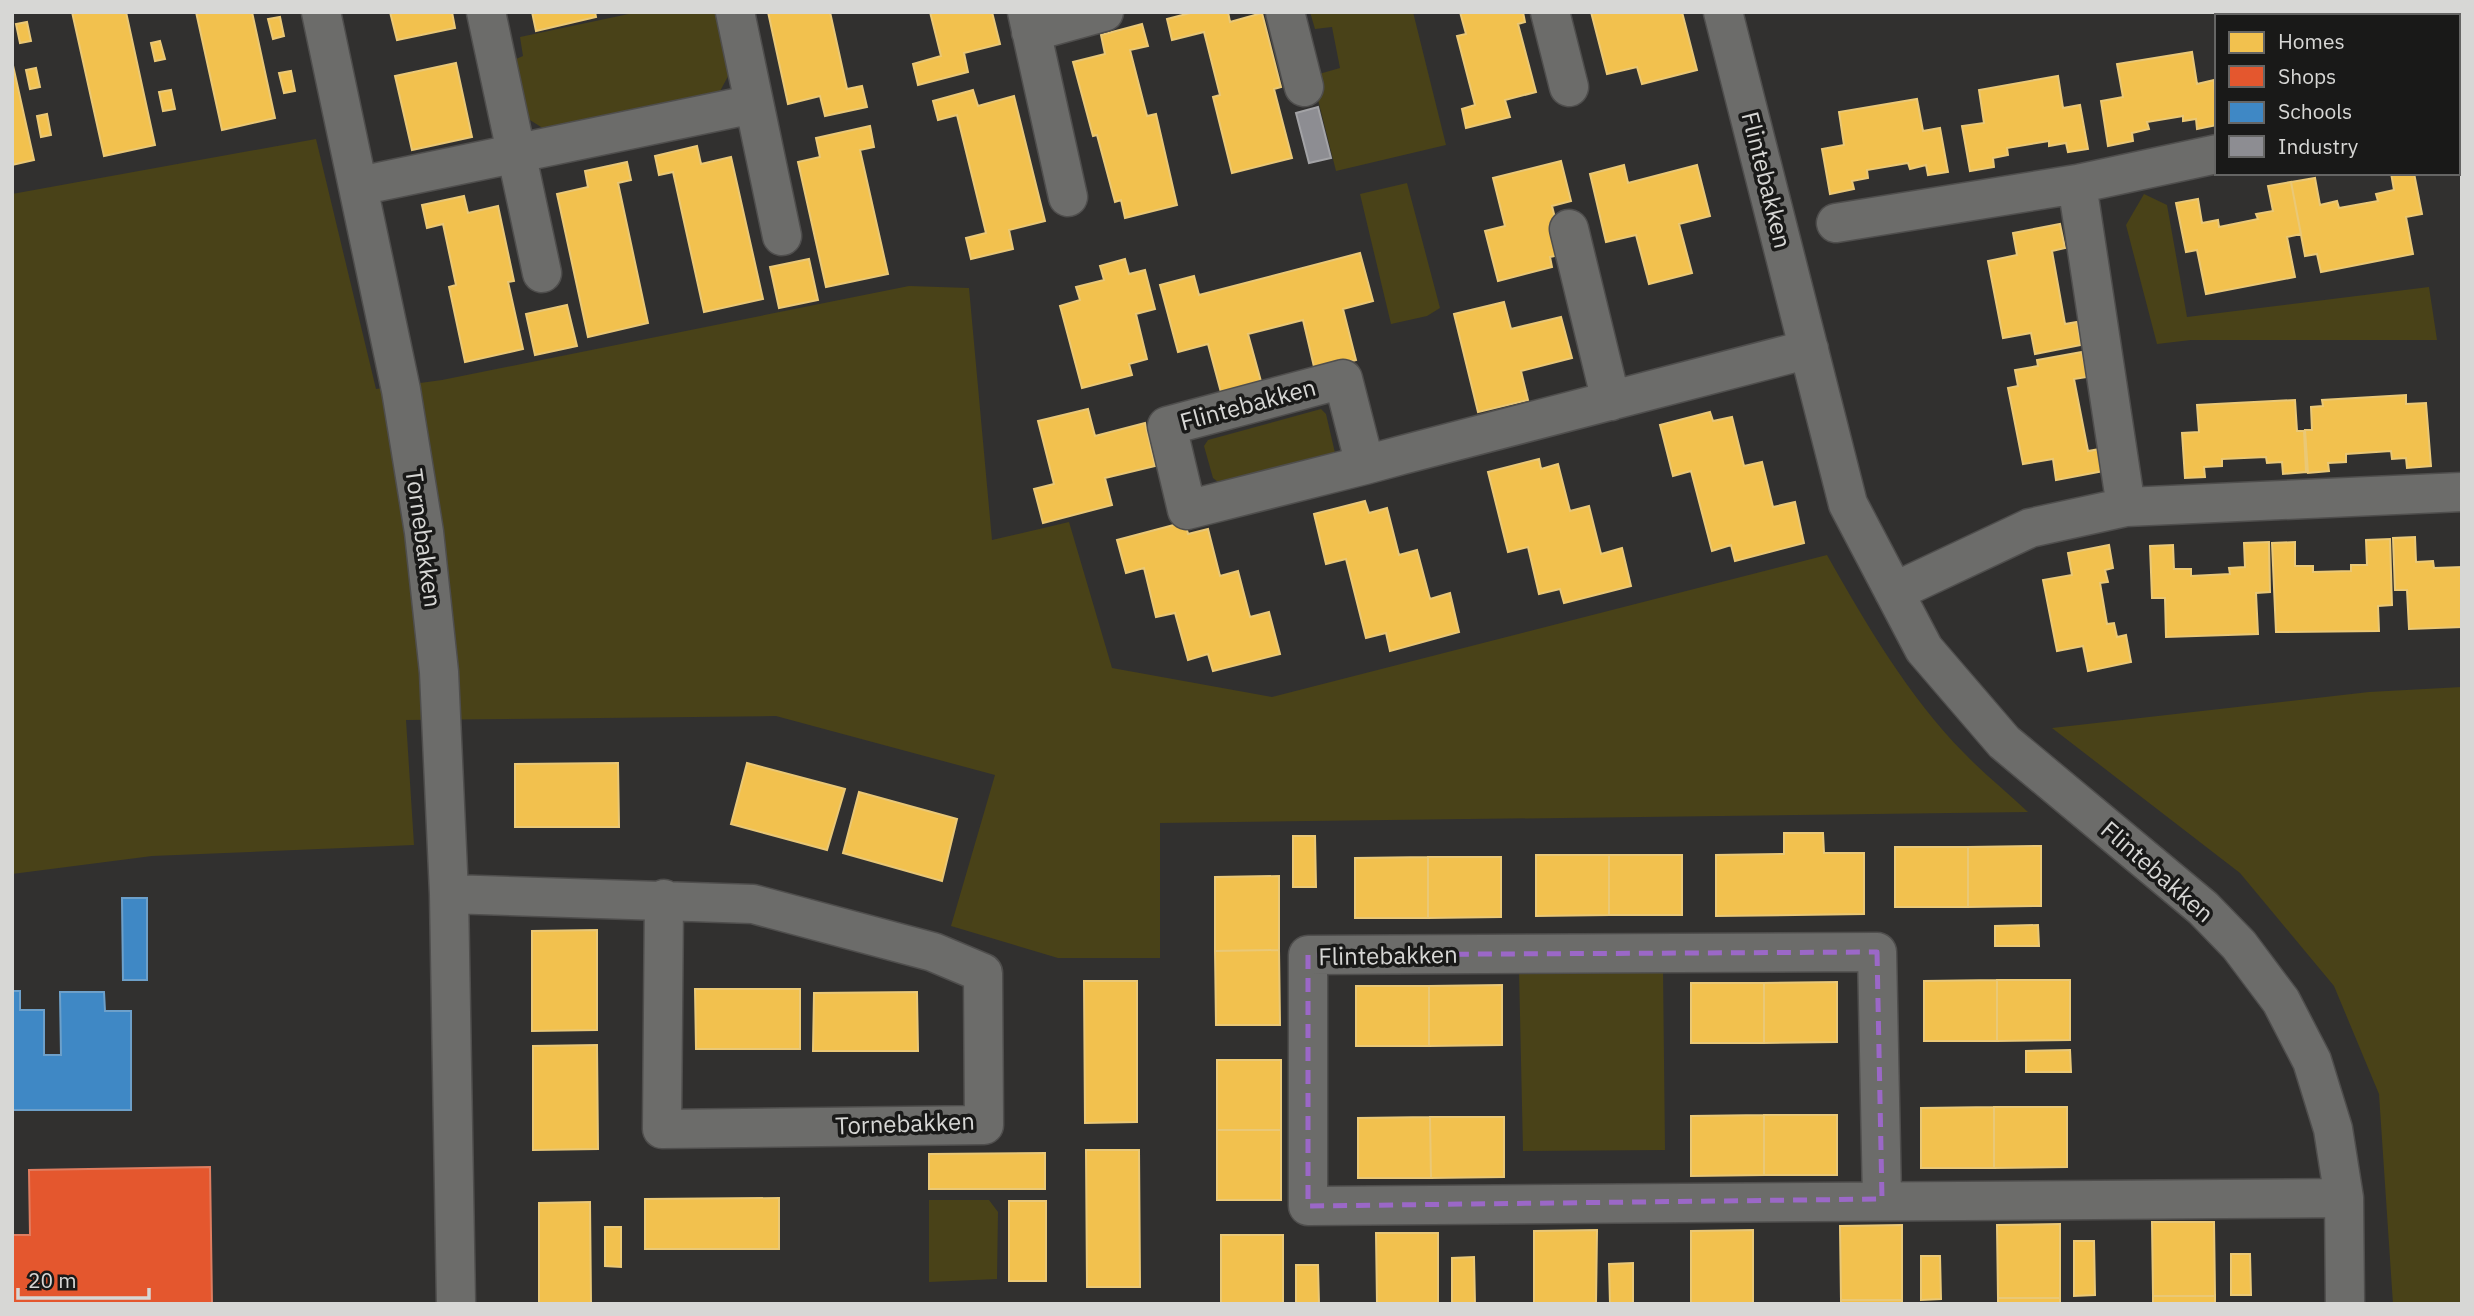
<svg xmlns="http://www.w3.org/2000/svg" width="2474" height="1316" viewBox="0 0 2474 1316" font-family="'IBM Plex Sans',sans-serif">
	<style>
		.green { fill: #494218 }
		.homes { fill: #f2c14e; stroke: #eac876; stroke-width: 2 }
		.shops { fill: #e4572e; stroke: #e07d60; stroke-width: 2 }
		.schools { fill: #3f88c5; stroke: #6da0ca; stroke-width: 2 }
		.industry { fill: #8d8d92; stroke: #a3a3a6; stroke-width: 2 }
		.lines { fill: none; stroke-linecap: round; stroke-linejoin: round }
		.street-casing { stroke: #4f4e4d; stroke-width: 41 }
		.street { stroke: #6c6c6a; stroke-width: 38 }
		.marked { fill: none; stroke: #9b68c7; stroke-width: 5; stroke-dasharray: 14 9; stroke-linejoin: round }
		.labels { text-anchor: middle; stroke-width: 7; stroke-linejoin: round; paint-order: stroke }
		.street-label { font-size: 24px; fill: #d7d7d5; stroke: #191918 }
	</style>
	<rect width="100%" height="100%" fill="#31302f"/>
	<path class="green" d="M 638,12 L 719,12 L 734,65 L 718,95 L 549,132 L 522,115 L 509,62 L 523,56 L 520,37 Z
		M 1310,12 L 1413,12 L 1446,145 L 1336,171 L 1312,76 L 1340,68 L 1332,27 L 1315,29 Z
		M 316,139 L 376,389 L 442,380 L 909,286 L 969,288 L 992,540 L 1069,522 L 1112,668 L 1272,697 L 1827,555 C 1866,624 1908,696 1964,753 C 1984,774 2007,792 2028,812 L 1160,823 L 1160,958 L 1058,958 L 951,926 L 995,775 L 776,716 L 406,720 L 414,845 L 152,856 L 12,874 L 12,194 Z
		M 1407,183 L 1440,308 L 1427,316 L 1391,324 L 1360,194 Z
		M 2144,194 L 2167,205 L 2187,317 L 2429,287 L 2437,340 L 2191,340 L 2157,344 L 2126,225 Z
		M 1321,409 L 1326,414 L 1335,453 L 1218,482 L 1213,478 L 1204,446 L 1208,440 Z
		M 2462,687 L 2462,1304 L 2393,1304 L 2379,1094 L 2334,986 L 2240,873 L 2052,728 L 2369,692 Z
		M 1663,969 L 1665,1150 L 1523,1151 L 1519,970 Z
		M 929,1200 L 989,1200 L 998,1212 L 997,1279 L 929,1282 Z"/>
	<path class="homes" d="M 72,12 L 126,12 L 155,145 L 104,156 Z
		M 196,12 L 252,12 L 275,118 L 222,130 Z
		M 390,12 L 452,12 L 455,28 L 397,40 Z
		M 532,12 L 595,12 L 596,17 L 536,31 Z
		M 768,12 L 830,12 L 847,89 L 862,86 L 867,107 L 825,116 L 820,96 L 788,104 Z
		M 930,12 L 992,12 L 1000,44 L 964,53 L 968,72 L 918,85 L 913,64 L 941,56 Z
		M 1194,12 L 1228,12 L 1230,22 L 1262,13 L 1281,87 L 1274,89 L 1292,158 L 1232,173 L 1213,97 L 1220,95 L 1204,32 L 1172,40 L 1167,19 Z
		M 1460,12 L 1523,12 L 1525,22 L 1518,24 L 1536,92 L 1505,100 L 1510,117 L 1466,128 L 1462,109 L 1475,105 L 1457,36 L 1466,34 Z
		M 1591,12 L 1682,12 L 1697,70 L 1642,84 L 1637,67 L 1607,74 Z
		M 2415,12 L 2462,12 L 2462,82 L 2458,83 L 2458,16 L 2396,16 Z
		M 280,17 L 284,36 L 273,39 L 268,19 Z
		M 27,22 L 31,41 L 20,43 L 16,24 Z
		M 1142,24 L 1148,46 L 1130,50 L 1147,116 L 1156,114 L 1177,205 L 1125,218 L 1121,200 L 1115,202 L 1097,135 L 1093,136 L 1073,62 L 1105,54 L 1101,35 Z
		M 160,41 L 165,59 L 155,61 L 151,43 Z
		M 2192,52 L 2197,84 L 2214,80 L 2217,125 L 2197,129 L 2196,119 L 2183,121 L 2183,116 L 2147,122 L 2149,129 L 2132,133 L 2133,141 L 2108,146 L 2101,101 L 2123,97 L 2117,64 Z
		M 12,61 L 34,160 L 12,165 Z
		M 456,63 L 472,137 L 412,150 L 395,76 Z
		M 36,68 L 40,87 L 30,89 L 26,70 Z
		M 291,71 L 295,91 L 284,93 L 279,73 Z
		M 2058,76 L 2063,108 L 2080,105 L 2088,149 L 2068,152 L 2066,143 L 2049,146 L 2049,141 L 2007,148 L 2008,155 L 1993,158 L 1994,167 L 1970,171 L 1962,126 L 1984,123 L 1979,90 Z
		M 171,90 L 175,109 L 163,111 L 159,92 Z
		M 973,90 L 978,106 L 1014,96 L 1045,221 L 1009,230 L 1013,249 L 971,259 L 966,238 L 986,233 L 957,115 L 938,120 L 933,101 Z
		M 1917,99 L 1923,131 L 1940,128 L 1948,172 L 1928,175 L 1926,165 L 1910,169 L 1908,163 L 1867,170 L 1868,178 L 1852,181 L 1854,189 L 1830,194 L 1822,149 L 1844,145 L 1839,112 Z
		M 47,114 L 51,135 L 41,137 L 37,116 Z
		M 870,126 L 874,147 L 860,150 L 888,274 L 826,287 L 798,162 L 820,157 L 816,138 Z
		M 697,146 L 701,164 L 731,157 L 763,299 L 704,312 L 673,172 L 659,175 L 655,156 Z
		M 1561,161 L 1571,201 L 1552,206 L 1564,254 L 1550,257 L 1552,267 L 1498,281 L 1485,231 L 1505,226 L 1493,178 Z
		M 627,162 L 631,180 L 618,183 L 648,323 L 588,337 L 557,194 L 588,187 L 585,171 Z
		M 1624,165 L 1628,183 L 1697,165 L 1710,216 L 1679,224 L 1692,273 L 1649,284 L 1636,235 L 1606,242 L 1590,174 Z
		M 2391,173 L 2414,173 L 2422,214 L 2406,217 L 2413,254 L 2321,272 L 2317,254 L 2305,256 L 2291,182 L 2315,178 L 2320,205 L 2337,201 L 2339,208 L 2378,201 L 2376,194 L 2394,190 Z
		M 2291,182 L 2301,234 L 2287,237 L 2295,277 L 2206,294 L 2197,250 L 2186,252 L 2176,203 L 2198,199 L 2202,223 L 2218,220 L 2219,227 L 2258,219 L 2256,214 L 2273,211 L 2268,186 Z
		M 464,196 L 468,213 L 498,206 L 514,281 L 508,282 L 523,349 L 465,362 L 449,287 L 456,285 L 443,224 L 427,228 L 422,205 Z
		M 2060,224 L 2065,248 L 2052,251 L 2065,324 L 2077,322 L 2081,345 L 2035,354 L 2031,333 L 2003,338 L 1988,261 L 2017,255 L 2013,233 Z
		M 1360,253 L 1373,301 L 1343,309 L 1356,360 L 1315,371 L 1303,320 L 1248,334 L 1262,385 L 1222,396 L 1208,344 L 1178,352 L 1160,285 L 1194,276 L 1199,295 Z
		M 809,259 L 818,300 L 779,308 L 770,267 Z
		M 1125,259 L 1129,274 L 1145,270 L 1155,309 L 1136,314 L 1147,359 L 1129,364 L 1132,375 L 1082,388 L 1060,306 L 1080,300 L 1076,287 L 1104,280 L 1100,266 Z
		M 1504,302 L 1511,329 L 1561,317 L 1572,358 L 1521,371 L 1528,400 L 1478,412 L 1454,314 Z
		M 567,305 L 577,346 L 535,355 L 526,314 Z
		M 2082,352 L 2087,377 L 2074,379 L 2088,451 L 2100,449 L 2104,471 L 2056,480 L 2053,459 L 2023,464 L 2008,388 L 2018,386 L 2015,370 L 2038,366 L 2037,360 Z
		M 2406,395 L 2406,404 L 2426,403 L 2431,466 L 2407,468 L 2406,458 L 2392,459 L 2391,451 L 2346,454 L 2346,462 L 2328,463 L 2329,471 L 2308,473 L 2305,430 L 2312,430 L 2311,407 L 2323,406 L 2322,400 Z
		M 2295,400 L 2297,431 L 2304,431 L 2306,472 L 2283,474 L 2282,462 L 2267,463 L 2266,457 L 2222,459 L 2222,466 L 2204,467 L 2205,477 L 2185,478 L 2182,433 L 2199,432 L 2197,405 Z
		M 1088,409 L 1095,436 L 1145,423 L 1155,466 L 1105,478 L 1112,505 L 1043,523 L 1034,489 L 1054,484 L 1038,421 Z
		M 1710,412 L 1713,421 L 1732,417 L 1744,466 L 1762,462 L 1773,507 L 1795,502 L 1804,543 L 1735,561 L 1731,545 L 1712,551 L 1691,471 L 1673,476 L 1660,425 Z
		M 1539,459 L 1541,469 L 1558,464 L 1570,511 L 1589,506 L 1601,554 L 1622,548 L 1631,586 L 1564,603 L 1560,589 L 1539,594 L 1528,547 L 1508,552 L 1488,472 Z
		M 1365,501 L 1369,513 L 1387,508 L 1399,555 L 1417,550 L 1430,599 L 1450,593 L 1459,632 L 1390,651 L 1386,633 L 1366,638 L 1346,559 L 1326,564 L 1314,514 Z
		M 1185,522 L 1188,534 L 1208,529 L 1220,576 L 1238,571 L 1250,617 L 1269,612 L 1280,654 L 1213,671 L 1208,654 L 1188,660 L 1175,613 L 1156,617 L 1144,568 L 1126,573 L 1117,540 Z
		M 2415,537 L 2416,562 L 2433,561 L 2434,568 L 2462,567 L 2462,627 L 2409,629 L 2407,590 L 2395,590 L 2393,538 Z
		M 2390,539 L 2392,605 L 2378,606 L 2379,631 L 2276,632 L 2272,543 L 2295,542 L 2295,566 L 2313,566 L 2313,572 L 2351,571 L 2351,565 L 2367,565 L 2366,540 Z
		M 2269,542 L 2270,592 L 2256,593 L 2258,634 L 2166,637 L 2165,598 L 2152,598 L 2150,546 L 2173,545 L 2174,569 L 2191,569 L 2191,576 L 2230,574 L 2229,568 L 2245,567 L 2244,543 Z
		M 2109,545 L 2113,568 L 2105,570 L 2108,582 L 2100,583 L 2107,624 L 2114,623 L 2117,637 L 2126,635 L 2131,662 L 2088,671 L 2083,646 L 2057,651 L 2043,580 L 2072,575 L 2068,553 Z
		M 618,763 L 619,827 L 515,827 L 515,764 Z
		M 747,763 L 845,789 L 827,850 L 731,824 Z
		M 859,792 L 957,819 L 942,881 L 843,853 Z
		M 1784,833 L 1823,833 L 1824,853 L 1864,853 L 1864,914 L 1716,916 L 1716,855 L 1784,854 Z
		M 1293,836 L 1315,836 L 1316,887 L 1293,887 Z
		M 2041,846 L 2041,906 L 1968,907 L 1968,847 Z
		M 1895,847 L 1968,847 L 1968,907 L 1895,907 Z
		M 1536,855 L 1609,855 L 1609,915 L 1536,916 Z
		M 1609,855 L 1682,855 L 1682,915 L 1609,915 Z
		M 1428,857 L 1501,857 L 1501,917 L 1428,918 Z
		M 1428,857 L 1428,918 L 1355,918 L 1355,858 Z
		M 1279,876 L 1279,950 L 1215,951 L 1215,877 Z
		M 2038,925 L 2039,946 L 1995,946 L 1995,926 Z
		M 597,930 L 597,1030 L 532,1031 L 532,931 Z
		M 1279,950 L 1280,1025 L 1216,1025 L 1215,951 Z
		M 1997,980 L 1997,1041 L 1924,1041 L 1924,981 Z
		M 1997,980 L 2070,980 L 2070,1040 L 1997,1041 Z
		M 1084,981 L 1137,981 L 1137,1122 L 1085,1123 Z
		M 1837,982 L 1837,1042 L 1764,1043 L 1764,983 Z
		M 1691,983 L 1764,983 L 1764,1043 L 1691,1043 Z
		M 1502,985 L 1502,1045 L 1429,1046 L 1429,986 Z
		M 1356,986 L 1429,986 L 1429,1046 L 1356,1046 Z
		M 695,989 L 800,989 L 800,1049 L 696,1049 Z
		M 917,992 L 918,1051 L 813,1051 L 814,993 Z
		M 597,1045 L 598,1149 L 533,1150 L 533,1046 Z
		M 2070,1050 L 2071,1072 L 2026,1072 L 2026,1051 Z
		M 1217,1060 L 1281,1060 L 1281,1130 L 1217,1130 Z
		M 1994,1107 L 1994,1168 L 1921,1168 L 1921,1108 Z
		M 1994,1107 L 2067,1107 L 2067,1167 L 1994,1168 Z
		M 1764,1115 L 1837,1115 L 1837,1175 L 1764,1175 Z
		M 1764,1115 L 1764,1175 L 1691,1176 L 1691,1116 Z
		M 1430,1117 L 1431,1178 L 1358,1178 L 1358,1118 Z
		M 1430,1117 L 1504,1117 L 1504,1177 L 1431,1178 Z
		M 1217,1130 L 1281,1130 L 1281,1200 L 1217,1200 Z
		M 1086,1150 L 1139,1150 L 1140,1287 L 1087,1287 Z
		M 1045,1153 L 1045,1189 L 929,1189 L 929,1154 Z
		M 779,1198 L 779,1249 L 645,1249 L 645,1199 Z
		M 1009,1201 L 1046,1201 L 1046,1281 L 1009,1281 Z
		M 590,1202 L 591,1304 L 539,1304 L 539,1203 Z
		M 2152,1222 L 2214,1222 L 2215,1296 L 2153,1296 Z
		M 2060,1224 L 2060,1298 L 1998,1298 L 1997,1225 Z
		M 1902,1225 L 1902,1300 L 1841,1300 L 1840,1226 Z
		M 605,1227 L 621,1227 L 621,1267 L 605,1266 Z
		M 1597,1230 L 1596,1304 L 1534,1304 L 1534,1231 Z
		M 1753,1230 L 1753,1304 L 1691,1304 L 1691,1231 Z
		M 1376,1233 L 1438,1233 L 1438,1304 L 1377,1304 Z
		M 1221,1235 L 1283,1235 L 1283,1304 L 1221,1304 Z
		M 2074,1241 L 2094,1241 L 2095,1295 L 2074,1296 Z
		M 2231,1254 L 2250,1254 L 2251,1295 L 2231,1295 Z
		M 1921,1256 L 1940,1256 L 1941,1299 L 1921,1300 Z
		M 1474,1257 L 1475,1304 L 1452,1304 L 1452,1258 Z
		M 1633,1263 L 1633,1304 L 1610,1304 L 1609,1264 Z
		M 1296,1265 L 1318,1265 L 1319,1304 L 1296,1304 Z
		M 2153,1296 L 2215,1296 L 2215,1304 L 2153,1304 Z
		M 1998,1298 L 2060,1298 L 2060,1304 L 1998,1304 Z
		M 1841,1300 L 1902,1300 L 1902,1304 L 1841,1304 Z"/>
	<path class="shops" d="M 210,1167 L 212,1304 L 12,1304 L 12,1235 L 30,1235 L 29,1170 Z"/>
	<path class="schools" d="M 122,898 L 147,898 L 147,980 L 123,980 Z
		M 12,991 L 20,991 L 20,1010 L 44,1010 L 44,1055 L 61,1055 L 60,992 L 104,992 L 105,1011 L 131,1011 L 131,1110 L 12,1110 Z"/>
	<path class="industry" d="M 1318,107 L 1331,158 L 1309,163 L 1296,113 Z"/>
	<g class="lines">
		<defs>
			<path id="street" d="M 321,12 L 401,390 L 424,532 L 439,672 L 449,894 L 456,1304
				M 486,12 L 542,273
				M 735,12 L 782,236
				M 1027,12 L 1068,197
				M 1285,12 L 1304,87
				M 1550,12 L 1569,87
				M 1723,12 L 1848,504 L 1924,649 L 2004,742 L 2203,908 L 2239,945 L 2281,1001 L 2312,1061 L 2333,1129 L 2344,1198 L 2345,1304
				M 1031,32 L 1104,12
				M 2458,118 L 2462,118
				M 359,186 L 754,104
				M 1836,223 L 2077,184
				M 1569,229 L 1611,401
				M 1365,465 L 1343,379 L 1167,426 L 1187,510 L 1365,465 L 1402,455 L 1809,349
				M 2126,507 L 2077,184 L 2217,154
				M 1894,592 L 2030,528 L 2126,507 L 2462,492
				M 449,894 L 753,904 L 933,952 L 983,973 L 984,1125 L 662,1129 L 664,899
				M 1882,1199 L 1877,952 L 1308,955 L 1308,1206 L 2344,1198"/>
		</defs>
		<use href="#street" class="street-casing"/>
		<use href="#street" class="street"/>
	</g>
	<path class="marked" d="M 1877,952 L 1882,1199 L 1308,1206 L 1308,955 Z"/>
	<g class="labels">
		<g class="street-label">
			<text transform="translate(1766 180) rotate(76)" y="8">Flintebakken</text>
			<text transform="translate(1248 405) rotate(-15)" y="8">Flintebakken</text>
			<text transform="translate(423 538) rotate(82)" y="8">Tornebakken</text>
			<text transform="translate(2157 872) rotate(41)" y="8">Flintebakken</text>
			<text transform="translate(1388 956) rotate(-1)" y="8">Flintebakken</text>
			<text transform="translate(905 1124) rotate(-2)" y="8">Tornebakken</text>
		</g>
	</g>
	<rect width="2474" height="1316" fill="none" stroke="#d7d7d5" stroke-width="28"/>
	<rect x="2215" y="14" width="245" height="161" fill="#191918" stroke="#656564" stroke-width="2"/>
	<rect x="2229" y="32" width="35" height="21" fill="#f2c14e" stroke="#656564" stroke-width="2"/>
	<text x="2278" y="49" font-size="21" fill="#d7d7d5">Homes</text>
	<rect x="2229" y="66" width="35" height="21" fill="#e4572e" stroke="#656564" stroke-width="2"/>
	<text x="2278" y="84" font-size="21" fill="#d7d7d5">Shops</text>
	<rect x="2229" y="102" width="35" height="21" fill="#3f88c5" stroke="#656564" stroke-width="2"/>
	<text x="2278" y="119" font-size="21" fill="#d7d7d5">Schools</text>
	<rect x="2229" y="136" width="35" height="21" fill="#8d8d92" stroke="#656564" stroke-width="2"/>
	<text x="2278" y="154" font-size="21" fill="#d7d7d5">Industry</text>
	<path d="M18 1288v10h131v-10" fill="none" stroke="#d7d7d5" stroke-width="3.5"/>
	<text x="28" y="1288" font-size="21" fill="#d7d7d5" stroke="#191918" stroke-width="5" paint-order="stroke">20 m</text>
</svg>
